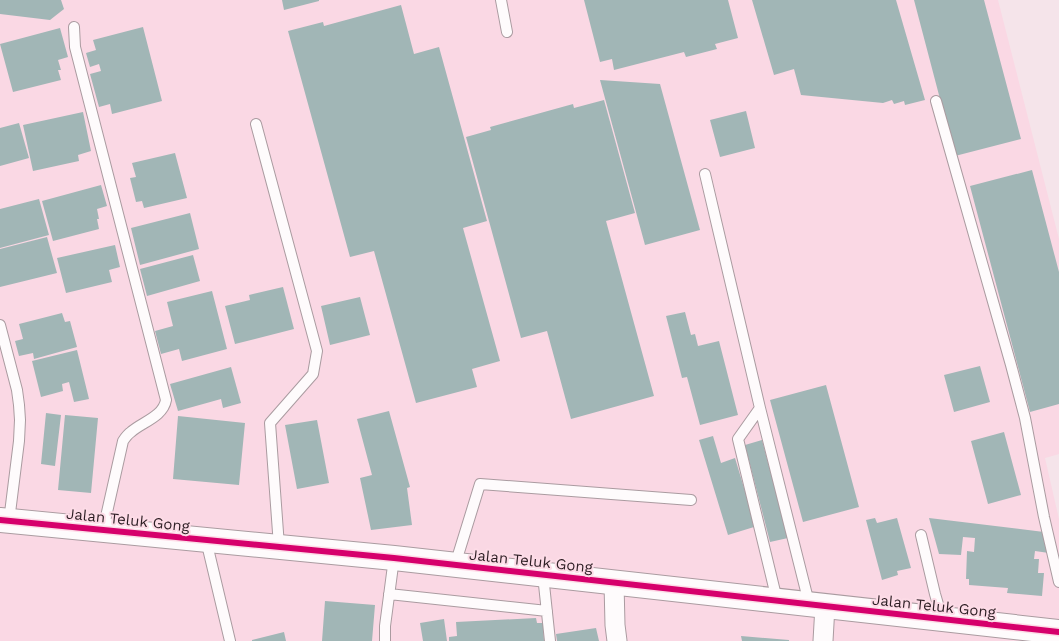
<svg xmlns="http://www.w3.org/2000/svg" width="1059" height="641" viewBox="0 0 1059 641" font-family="'Work Sans',sans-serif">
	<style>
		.built { fill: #fad8e4 }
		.building { fill: #a1b6b6 }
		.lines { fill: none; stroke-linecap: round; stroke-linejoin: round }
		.service-casing { stroke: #aa9ba0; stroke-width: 12 }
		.minor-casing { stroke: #aa9ba0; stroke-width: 21 }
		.tertiary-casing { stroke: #aa9ba0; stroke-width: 26 }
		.service { stroke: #fefbfc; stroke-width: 10 }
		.minor { stroke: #fefbfc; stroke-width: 19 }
		.tertiary { stroke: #fefbfc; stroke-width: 24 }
		.cycleway-casing { stroke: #fddce7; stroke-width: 9 }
		.cycleway { stroke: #d6006c; stroke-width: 6 }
		.labels { text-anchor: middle; stroke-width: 4; stroke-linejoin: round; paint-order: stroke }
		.street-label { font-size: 15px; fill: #2c1d23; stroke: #fddce7 }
	</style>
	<rect width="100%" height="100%" fill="#f5e4ea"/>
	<path class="built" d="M 0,0 L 998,0 L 1059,239 L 1059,454 L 1045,458 L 1059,519 L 1059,641 L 0,641 Z"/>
	<path class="building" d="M 0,0 L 61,0 L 64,9 L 50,20 L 0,14 Z
		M 282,0 L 319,0 L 319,1 L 284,10 Z
		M 584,0 L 728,0 L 738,38 L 715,44 L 717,49 L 686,57 L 684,52 L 614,70 L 612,59 L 600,62 Z
		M 752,0 L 896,0 L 925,100 L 905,105 L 904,101 L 894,104 L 892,100 L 883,103 L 801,95 L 794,69 L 774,75 Z
		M 914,0 L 984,0 L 1021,139 L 955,156 Z
		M 401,5 L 414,54 L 439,47 L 487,221 L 463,228 L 500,361 L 472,369 L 477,387 L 416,403 L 374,251 L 350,257 L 288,31 L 323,22 L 324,26 Z
		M 143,27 L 162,101 L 112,114 L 110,104 L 99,107 L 90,74 L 101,71 L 99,64 L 90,67 L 86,53 L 96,50 L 93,40 Z
		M 60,28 L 68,57 L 58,60 L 61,70 L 58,70 L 61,80 L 13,92 L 0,44 Z
		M 600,80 L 660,84 L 700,230 L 645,245 Z
		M 604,100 L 635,213 L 606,221 L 654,396 L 571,419 L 547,331 L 521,338 L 466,137 L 491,130 L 490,127 L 573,104 L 574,108 Z
		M 746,111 L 755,148 L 720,157 L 710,120 Z
		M 83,112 L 91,151 L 78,155 L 79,161 L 33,171 L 23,125 Z
		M 19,123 L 29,158 L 0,166 L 0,128 Z
		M 175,153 L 187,198 L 144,208 L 142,201 L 136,202 L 130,178 L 136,177 L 132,163 Z
		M 1032,170 L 1059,272 L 1059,404 L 1030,412 L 970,186 Z
		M 101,185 L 107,206 L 97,209 L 99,219 L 97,219 L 99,229 L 53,241 L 42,201 Z
		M 39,199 L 49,235 L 0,248 L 0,209 Z
		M 190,213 L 199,249 L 140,265 L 131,228 Z
		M 47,237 L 57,273 L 0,287 L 0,249 Z
		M 115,245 L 120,267 L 109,270 L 112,282 L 66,293 L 57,258 Z
		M 193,255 L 200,281 L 147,296 L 140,269 Z
		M 283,287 L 294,329 L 235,344 L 225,306 L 250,300 L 249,295 Z
		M 212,291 L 227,349 L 182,361 L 179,349 L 161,354 L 155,331 L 173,326 L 167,302 Z
		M 360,297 L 370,335 L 330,345 L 321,306 Z
		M 685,312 L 691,335 L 695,334 L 698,346 L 719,341 L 738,415 L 700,425 L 687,377 L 682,378 L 666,316 Z
		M 62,313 L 65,322 L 70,321 L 77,347 L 34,359 L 33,353 L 19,356 L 15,341 L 23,339 L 19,324 Z
		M 77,350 L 89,399 L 74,402 L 69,382 L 62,384 L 63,391 L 41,397 L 32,361 Z
		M 980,366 L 990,402 L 954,412 L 944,375 Z
		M 231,367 L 241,403 L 223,408 L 221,399 L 178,411 L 170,384 Z
		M 826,385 L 859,507 L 803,522 L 770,400 Z
		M 389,411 L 410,487 L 407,488 L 412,525 L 371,530 L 360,478 L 372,475 L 357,419 Z
		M 46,413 L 61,415 L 55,466 L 41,464 Z
		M 65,415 L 98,418 L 91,493 L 58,490 Z
		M 178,416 L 245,423 L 239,485 L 173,479 Z
		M 317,420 L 329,483 L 297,489 L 285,425 Z
		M 1004,432 L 1021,495 L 988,504 L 971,441 Z
		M 713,436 L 721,463 L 735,458 L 754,521 L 752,521 L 754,527 L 728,535 L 699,440 Z
		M 762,440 L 788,538 L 770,542 L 745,445 Z
		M 875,518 L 877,523 L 897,518 L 911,568 L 897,571 L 898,575 L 882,580 L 866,520 Z
		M 929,518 L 1044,532 L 1049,553 L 1035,551 L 1034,559 L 1039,559 L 1038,573 L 1044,573 L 1042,596 L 1007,593 L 1008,588 L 969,585 L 969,579 L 966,579 L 967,551 L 974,552 L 975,538 L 963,537 L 961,555 L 939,554 Z
		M 325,601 L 375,605 L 372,641 L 322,641 Z
		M 536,618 L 537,623 L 543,623 L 544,641 L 449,641 L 449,637 L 457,636 L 456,622 Z
		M 444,619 L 447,641 L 423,641 L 420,623 Z
		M 596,628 L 599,641 L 557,641 L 556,634 Z
		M 284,632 L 286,641 L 252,641 L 252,640 Z
		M 741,636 L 789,640 L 789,641 L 742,641 Z"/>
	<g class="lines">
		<defs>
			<path id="service" d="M 501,0 L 507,32
				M 74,27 L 75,47 L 166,400 C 163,417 142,422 131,432 C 128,434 125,438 123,441 L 103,530
				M 936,101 L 1011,365 L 1025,418 L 1044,517 L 1059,582
				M 256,124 L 317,351 L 313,374 L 270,423 L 279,546
				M 705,174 L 760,408 L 809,603
				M 0,325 L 17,390 L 19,405 L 20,420 L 19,441 L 9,521
				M 760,408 L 738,439 L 777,600
				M 921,535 L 935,594 L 942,618
				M 206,540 L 230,641
				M 455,565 L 480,484 L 691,500
				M 543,575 L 550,641
				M 389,594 L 547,611
				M 385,641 L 385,626 L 394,558"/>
			<path id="minor" d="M 614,583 L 615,625 L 617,641
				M 823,641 L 825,606"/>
			<path id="tertiary" d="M 0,520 L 394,558 L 1059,632"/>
		</defs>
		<use href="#service" class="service-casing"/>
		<use href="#minor" class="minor-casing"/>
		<use href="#tertiary" class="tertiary-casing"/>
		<use href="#service" class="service"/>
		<use href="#minor" class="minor"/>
		<use href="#tertiary" class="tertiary"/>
		<defs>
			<path id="cycleway" d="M 0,520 L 394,558 L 1059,632"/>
		</defs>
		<use href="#cycleway" class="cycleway-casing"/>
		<use href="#cycleway" class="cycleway"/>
	</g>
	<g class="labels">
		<g class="street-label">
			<text transform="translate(128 520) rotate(6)" y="5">Jalan Teluk Gong</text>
			<text transform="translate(531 561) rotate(6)" y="5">Jalan Teluk Gong</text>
			<text transform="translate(934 606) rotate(6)" y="5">Jalan Teluk Gong</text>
		</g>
	</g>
</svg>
